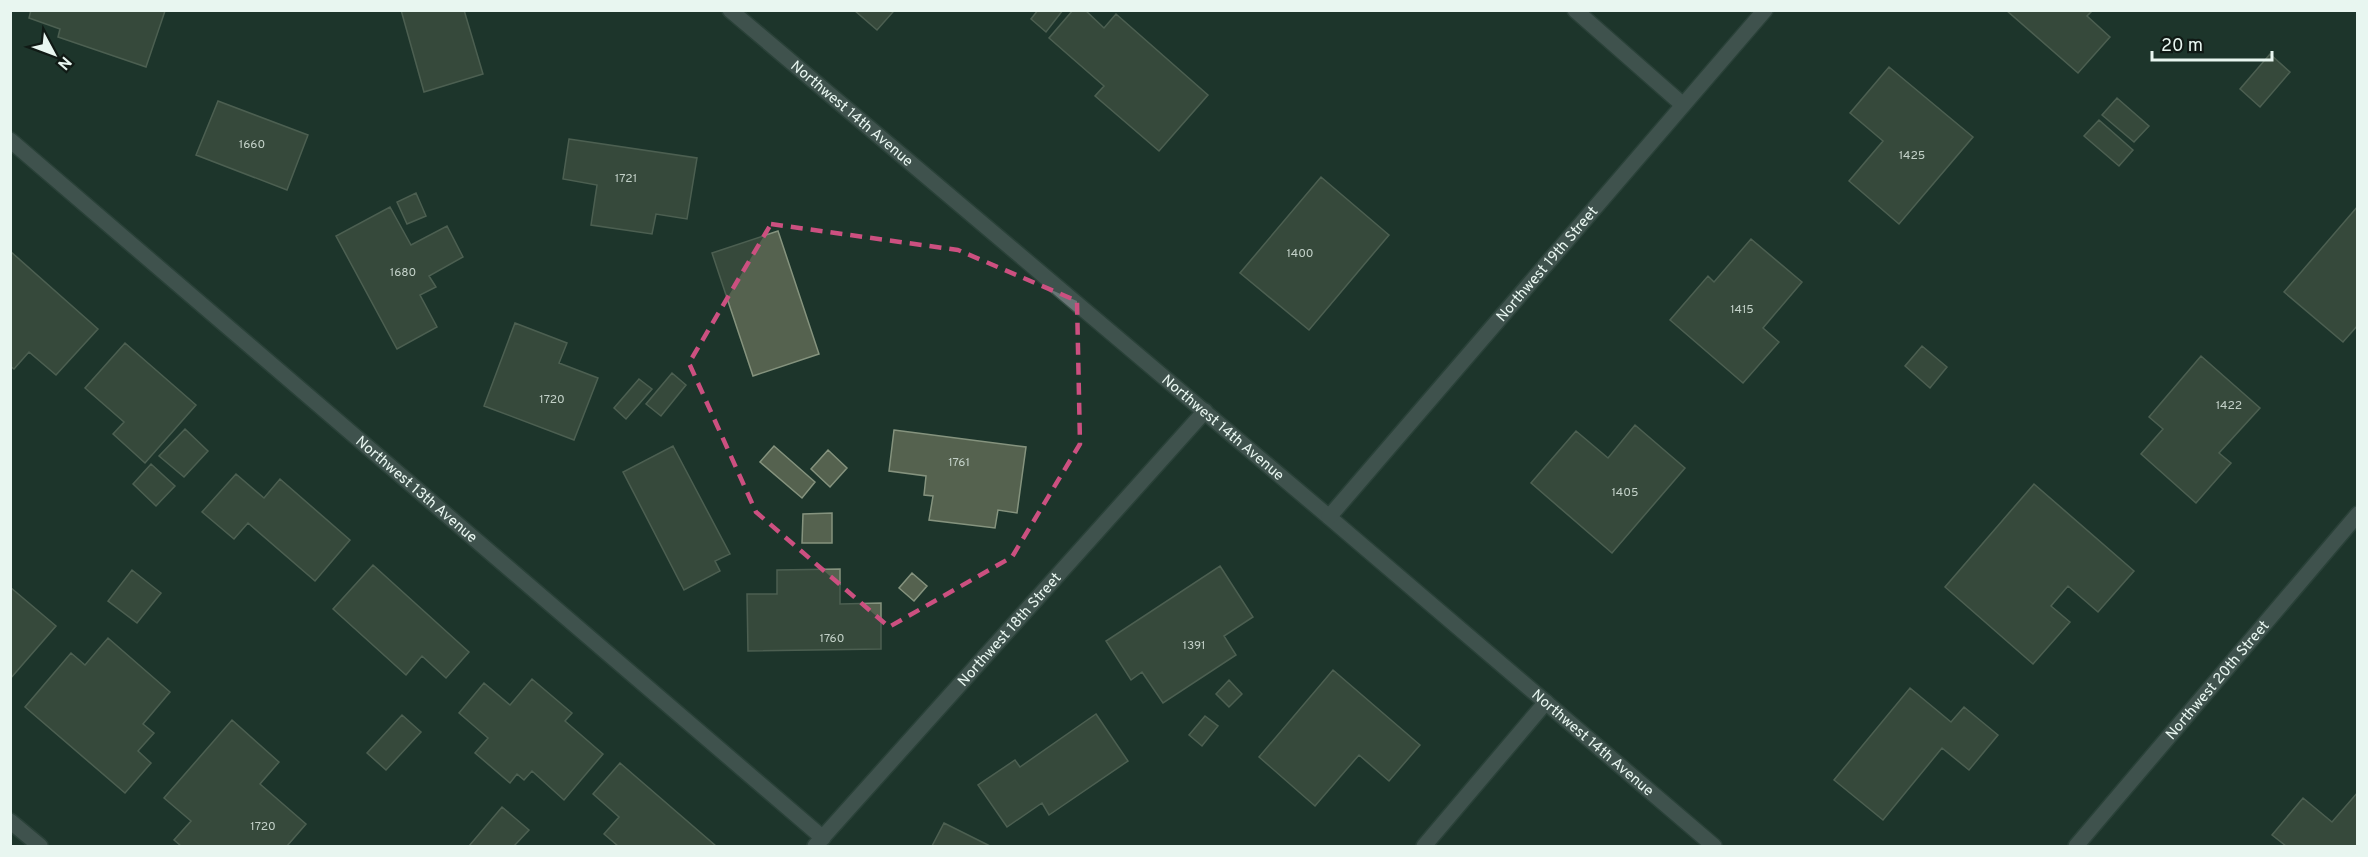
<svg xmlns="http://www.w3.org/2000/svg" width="2368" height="857" viewBox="0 0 2368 857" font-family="Overpass,sans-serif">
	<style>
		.building { fill: #55624f; stroke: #85937e; stroke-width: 1.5 }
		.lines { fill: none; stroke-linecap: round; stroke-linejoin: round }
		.minor-casing { stroke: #395047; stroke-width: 18 }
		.minor { stroke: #697576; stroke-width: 15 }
		.marked { fill: none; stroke: #cc5080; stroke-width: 4.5; stroke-dasharray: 12 8; stroke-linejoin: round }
		.labels { text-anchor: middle; stroke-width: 5; stroke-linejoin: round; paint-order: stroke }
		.number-label { font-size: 12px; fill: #c3d1c8 }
		.street-label { font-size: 15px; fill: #e8f6f0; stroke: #101a15 }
	</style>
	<rect width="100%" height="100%" fill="#1d352b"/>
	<path class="building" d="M 31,10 L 163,10 L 165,11 L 146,67 L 58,37 L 60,29 L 29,18 Z
		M 401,10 L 464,10 L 483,74 L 424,92 Z
		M 854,10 L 892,10 L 893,12 L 877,30 Z
		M 1038,10 L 1063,10 L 1046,32 L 1031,19 Z
		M 1073,10 L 1085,10 L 1104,28 L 1116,14 L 1208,95 L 1159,151 L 1095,96 L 1104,86 L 1049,38 Z
		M 2006,10 L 2093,10 L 2087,16 L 2110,37 L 2078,73 Z
		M 2270,54 L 2290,72 L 2260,107 L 2240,89 Z
		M 1889,67 L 1973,137 L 1899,224 L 1849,181 L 1883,141 L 1850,113 Z
		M 2117,98 L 2149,126 L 2134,142 L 2102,115 Z
		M 218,101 L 308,135 L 287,190 L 196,155 Z
		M 2099,120 L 2133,150 L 2119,166 L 2084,136 Z
		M 569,139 L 697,158 L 687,219 L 656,214 L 652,234 L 591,225 L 597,185 L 563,179 Z
		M 1321,177 L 1389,235 L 1309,330 L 1240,273 Z
		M 416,193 L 426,216 L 407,224 L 397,202 Z
		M 2358,206 L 2358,325 L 2343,342 L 2284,292 Z
		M 390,207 L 411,245 L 447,226 L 463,257 L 429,276 L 436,287 L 420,295 L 437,327 L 397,349 L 336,236 Z
		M 778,231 L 819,354 L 753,376 L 712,253 Z
		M 1751,239 L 1802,282 L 1763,328 L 1779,342 L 1743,383 L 1670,320 L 1708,276 L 1714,282 Z
		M 10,251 L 98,329 L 56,375 L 29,352 L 14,369 L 10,366 Z
		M 515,323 L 567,343 L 559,363 L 598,378 L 574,440 L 484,406 Z
		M 125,343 L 196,405 L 145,463 L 113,434 L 124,422 L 85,388 Z
		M 1922,346 L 1947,367 L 1930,388 L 1905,366 Z
		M 2201,356 L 2260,408 L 2219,453 L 2231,463 L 2196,503 L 2141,454 L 2163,429 L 2149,417 Z
		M 672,373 L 686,385 L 661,416 L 646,404 Z
		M 639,379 L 652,389 L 626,419 L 614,408 Z
		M 1635,425 L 1685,468 L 1612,553 L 1531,483 L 1576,431 L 1608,458 Z
		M 185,429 L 208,451 L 184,477 L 159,456 Z
		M 894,430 L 1026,447 L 1017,513 L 998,510 L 995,528 L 929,520 L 933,496 L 924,495 L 926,476 L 889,471 Z
		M 673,446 L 730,554 L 715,561 L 720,571 L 684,590 L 623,472 Z
		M 774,446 L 815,482 L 802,498 L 760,462 Z
		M 828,450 L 847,468 L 830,487 L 811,469 Z
		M 151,464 L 175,486 L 156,506 L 133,484 Z
		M 236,474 L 264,498 L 280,479 L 350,540 L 315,581 L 248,523 L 234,539 L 202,512 Z
		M 2034,484 L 2134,571 L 2098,612 L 2068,586 L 2051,606 L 2070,622 L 2033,664 L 1945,587 Z
		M 832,513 L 832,543 L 802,543 L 803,514 Z
		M 373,565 L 469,652 L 446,678 L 422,656 L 406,675 L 333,609 Z
		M 1220,566 L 1253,617 L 1224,636 L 1236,655 L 1163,703 L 1142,672 L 1131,680 L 1106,641 Z
		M 840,569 L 840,604 L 881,603 L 881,649 L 748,651 L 747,594 L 777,594 L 777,570 Z
		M 132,570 L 161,593 L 137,623 L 108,601 Z
		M 912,573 L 927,586 L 914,601 L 899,588 Z
		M 10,587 L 56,626 L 10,679 Z
		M 108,638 L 170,692 L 143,724 L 154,733 L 138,751 L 151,763 L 125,793 L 25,707 L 71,653 L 85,665 Z
		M 1333,670 L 1420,745 L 1389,781 L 1359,755 L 1315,806 L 1259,757 Z
		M 532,679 L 572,713 L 565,721 L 603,754 L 564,800 L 532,771 L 524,780 L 517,774 L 510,783 L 475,753 L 488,738 L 459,713 L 484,683 L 510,705 Z
		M 1229,680 L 1242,694 L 1229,707 L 1216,694 Z
		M 1910,688 L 1951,722 L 1964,707 L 1998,735 L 1969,770 L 1942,748 L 1883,820 L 1834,780 Z
		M 1096,714 L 1128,761 L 1049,815 L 1042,803 L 1007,827 L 978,785 L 1015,760 L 1020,767 Z
		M 402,715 L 421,732 L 386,770 L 367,753 Z
		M 1205,716 L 1218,726 L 1202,746 L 1189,735 Z
		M 232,720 L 279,762 L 260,784 L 306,824 L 287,846 L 181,846 L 174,840 L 191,821 L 164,798 Z
		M 620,763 L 716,846 L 618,846 L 604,834 L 619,817 L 593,794 Z
		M 2358,792 L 2358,846 L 2286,846 L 2272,835 L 2303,798 L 2332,822 Z
		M 502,807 L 529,830 L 514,846 L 469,846 Z
		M 944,823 L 990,846 L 932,846 Z"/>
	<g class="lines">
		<defs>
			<g id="minor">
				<path id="s1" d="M 730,10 L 1329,517 L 1714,846"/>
				<path d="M 1575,10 L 1683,105"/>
				<path id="s2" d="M 10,140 L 823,838"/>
				<path id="s3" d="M 1329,517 L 1765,10"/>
				<path d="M 10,821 L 40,846"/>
				<path id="s4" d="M 815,846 L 1205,411"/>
				<path d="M 1424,846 L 1546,702"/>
				<path id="s5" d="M 2076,846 L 2358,514"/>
			</g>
		</defs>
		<use href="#minor" class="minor-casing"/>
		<use href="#minor" class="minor"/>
	</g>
	<path d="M0 0H2368V857H0ZM 771,224 L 958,250 L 1077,301 L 1080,444 L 1012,557 L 889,627 L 756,512 L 689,363 Z" fill="#1d352b" fill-opacity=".55" fill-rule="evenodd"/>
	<path class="marked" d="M 771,224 L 958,250 L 1077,301 L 1080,444 L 1012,557 L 889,627 L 756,512 L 689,363 Z"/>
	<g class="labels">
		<g class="number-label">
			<text x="252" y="148">1660</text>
			<text x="1912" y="159">1425</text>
			<text x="626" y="182">1721</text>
			<text x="1300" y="257">1400</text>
			<text x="403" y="276">1680</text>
			<text x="1742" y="313">1415</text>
			<text x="552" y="403">1720</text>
			<text x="2229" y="409">1422</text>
			<text x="959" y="466">1761</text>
			<text x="1625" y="496">1405</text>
			<text x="832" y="642">1760</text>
			<text x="1194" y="649">1391</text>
			<text x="263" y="830">1720</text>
		</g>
		<g class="street-label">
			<text dy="5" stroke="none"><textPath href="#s1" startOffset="160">Northwest 14th Avenue</textPath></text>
			<text dy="5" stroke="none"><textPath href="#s3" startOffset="334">Northwest 19th Street</textPath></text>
			<text dy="5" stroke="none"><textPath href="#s1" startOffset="646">Northwest 14th Avenue</textPath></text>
			<text dy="5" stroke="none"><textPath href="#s2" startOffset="536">Northwest 13th Avenue</textPath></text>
			<text dy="5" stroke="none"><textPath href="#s4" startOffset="291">Northwest 18th Street</textPath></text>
			<text dy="5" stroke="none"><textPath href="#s5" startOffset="218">Northwest 20th Street</textPath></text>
			<text dy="5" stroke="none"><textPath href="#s1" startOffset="1132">Northwest 14th Avenue</textPath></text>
		</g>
	</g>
	<rect width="2368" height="857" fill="none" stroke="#e8f6f0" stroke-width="24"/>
	<g transform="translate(54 54) rotate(131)" stroke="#101a15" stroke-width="4.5" paint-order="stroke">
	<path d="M0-4.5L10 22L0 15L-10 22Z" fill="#e8f6f0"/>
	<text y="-9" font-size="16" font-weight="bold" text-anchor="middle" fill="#e8f6f0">N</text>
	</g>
	<path d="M2152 51v9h120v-9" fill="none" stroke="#e8f6f0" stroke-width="3"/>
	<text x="2161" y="51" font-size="18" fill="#e8f6f0" stroke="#101a15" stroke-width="4.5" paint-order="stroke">20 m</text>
</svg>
